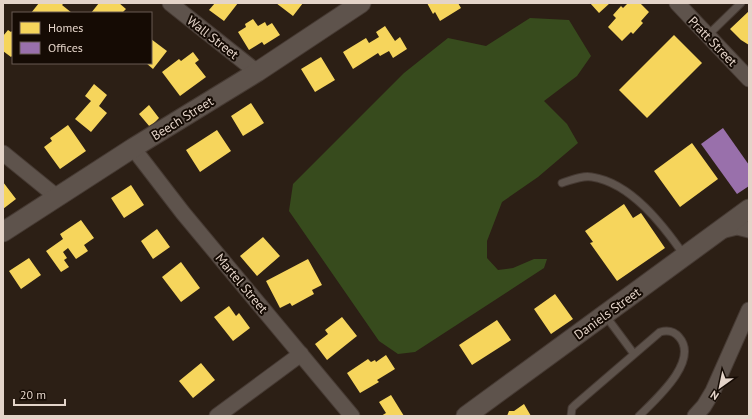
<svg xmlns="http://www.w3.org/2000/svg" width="752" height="419" viewBox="0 0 752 419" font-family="'PT Sans',sans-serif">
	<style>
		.green { fill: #374b1d }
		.homes { fill: #f6d55c }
		.offices { fill: #9970ab }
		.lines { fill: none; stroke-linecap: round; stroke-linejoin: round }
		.service-casing { stroke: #463a33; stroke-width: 9 }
		.minor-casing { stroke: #463a33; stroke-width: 17 }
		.tertiary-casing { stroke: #463a33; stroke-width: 21 }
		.service { stroke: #5e534c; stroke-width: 7 }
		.minor { stroke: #5e534c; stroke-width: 15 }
		.tertiary { stroke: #5e534c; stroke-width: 19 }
		.labels { text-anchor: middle; stroke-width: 4; stroke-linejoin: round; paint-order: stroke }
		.street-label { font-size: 13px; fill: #e4d4c9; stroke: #150b04 }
	</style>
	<rect width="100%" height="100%" fill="#2c1f15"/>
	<path class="green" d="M 530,18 L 569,20 L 591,56 L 577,76 L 544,101 L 567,124 L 578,143 L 538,177 L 502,202 L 487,241 L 487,258 L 498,270 L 513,268 L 534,259 L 547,259 L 544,268 L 415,352 L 398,354 L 379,341 L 289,211 L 293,184 L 404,73 L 448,38 L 486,46 Z"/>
	<path class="homes" d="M 39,3 L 64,3 L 62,5 L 72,13 L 31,13 Z
		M 99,3 L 119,3 L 126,9 L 122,13 L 91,13 Z
		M 215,3 L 238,3 L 224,21 L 209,10 Z
		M 276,3 L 303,3 L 293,16 Z
		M 427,3 L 458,3 L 461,8 L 440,21 L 435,12 L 433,14 Z
		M 590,3 L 610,3 L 599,13 Z
		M 628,3 L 640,3 L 649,12 L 641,21 L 643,23 L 633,34 L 631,32 L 622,41 L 608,27 L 616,18 L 613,15 L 621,6 L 623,8 Z
		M 749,11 L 749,45 L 741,40 L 730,29 Z
		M 253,19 L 258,26 L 265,22 L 267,26 L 272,23 L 280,35 L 264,45 L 262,42 L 249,50 L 238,32 L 246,27 L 245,24 Z
		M 385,26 L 395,41 L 400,37 L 407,49 L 393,58 L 389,51 L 380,56 L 378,53 L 353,69 L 343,52 L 366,38 L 369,43 L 379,37 L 376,32 Z
		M 8,30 L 11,32 L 13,30 L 13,55 L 11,57 L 3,51 L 3,36 Z
		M 674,35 L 702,63 L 647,118 L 619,90 Z
		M 151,39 L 167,51 L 153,69 L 146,63 L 151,63 Z
		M 193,52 L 199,60 L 195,63 L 206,77 L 180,96 L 162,72 L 179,59 L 181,61 Z
		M 321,57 L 335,80 L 315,92 L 301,69 Z
		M 94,84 L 107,95 L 99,106 L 107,113 L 91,132 L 75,119 L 91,101 L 85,96 Z
		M 251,103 L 264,123 L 243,136 L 231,116 Z
		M 149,105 L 159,118 L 150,127 L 139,114 Z
		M 68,125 L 86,151 L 60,169 L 44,147 L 52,141 L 50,138 Z
		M 217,130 L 231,151 L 200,172 L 186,150 Z
		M 692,143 L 718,179 L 680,207 L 654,171 Z
		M 3,182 L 16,199 L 3,209 Z
		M 131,185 L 144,205 L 124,218 L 111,198 Z
		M 624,204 L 633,218 L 641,213 L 665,248 L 617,281 L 590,243 L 593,242 L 585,231 Z
		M 81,220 L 94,238 L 84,245 L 88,251 L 76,259 L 68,248 L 63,252 L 67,258 L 64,260 L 69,267 L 61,272 L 46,251 L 63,239 L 60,234 Z
		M 157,229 L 170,247 L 153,259 L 141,241 Z
		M 263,237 L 280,256 L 257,276 L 240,256 Z
		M 29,258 L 41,275 L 21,289 L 9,271 Z
		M 308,259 L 322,285 L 312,290 L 314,294 L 292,306 L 290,303 L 280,308 L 266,281 Z
		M 181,262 L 200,288 L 181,302 L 162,277 Z
		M 555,294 L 573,319 L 551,334 L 534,309 Z
		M 229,306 L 236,316 L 239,313 L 250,328 L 233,341 L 214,317 Z
		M 342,317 L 357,336 L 327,360 L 315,344 L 328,334 L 325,330 Z
		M 497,320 L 511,340 L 472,365 L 459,345 Z
		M 386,355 L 395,369 L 377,380 L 379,382 L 360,393 L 347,373 L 368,359 L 371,362 L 375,360 L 376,362 Z
		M 201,363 L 215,380 L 193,398 L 179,381 Z
		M 391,395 L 404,416 L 381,416 L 386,413 L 379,402 Z
		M 524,404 L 531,416 L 507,416 L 509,411 L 514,411 Z"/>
	<path class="offices" d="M 723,128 L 749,165 L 749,186 L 737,194 L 701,144 Z"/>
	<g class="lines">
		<defs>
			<path id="service" d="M 708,35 L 741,3
				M 562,183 C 572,180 582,175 592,177 C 631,183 663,225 684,255
				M 605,315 L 634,354
				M 571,416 L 572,408 L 575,405 L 660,332 C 667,330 674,331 679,337 C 700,361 655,400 639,416"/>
			<path id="minor" d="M 170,3 L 257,72
				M 677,3 L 749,79
				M 133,148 L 183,213 L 352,416
				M 3,153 L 57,197
				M 721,231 L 737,227 L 749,230
				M 217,416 L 301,354
				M 695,416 L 704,406 L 713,391 L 749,310"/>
			<path id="tertiary" d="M 3,232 L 133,148 L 257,72 L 361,3
				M 466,416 L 749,209"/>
		</defs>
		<use href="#service" class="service-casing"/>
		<use href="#minor" class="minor-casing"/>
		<use href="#tertiary" class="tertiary-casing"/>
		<use href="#service" class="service"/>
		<use href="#minor" class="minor"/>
		<use href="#tertiary" class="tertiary"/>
	</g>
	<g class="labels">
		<g class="street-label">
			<text transform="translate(213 37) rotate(38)" y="5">Wall Street</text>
			<text transform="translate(713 41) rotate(46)" y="5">Pratt Street</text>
			<text transform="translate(182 118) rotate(-32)" y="5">Beech Street</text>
			<text transform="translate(242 283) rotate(50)" y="5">Martel Street</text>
			<text transform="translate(607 313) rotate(-36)" y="5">Daniels Street</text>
		</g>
	</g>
	<rect width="752" height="419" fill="none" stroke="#e4d4c9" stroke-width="8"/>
	<rect x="12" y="12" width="140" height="52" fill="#150b04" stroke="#685b53"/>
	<rect x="20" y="22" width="20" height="12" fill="#f6d55c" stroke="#685b53"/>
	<text x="48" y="32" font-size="12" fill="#e4d4c9">Homes</text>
	<rect x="20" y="42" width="20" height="12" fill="#9970ab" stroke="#685b53"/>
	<text x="48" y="52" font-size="12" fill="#e4d4c9">Offices</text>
	<g transform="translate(720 387) rotate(213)" stroke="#150b04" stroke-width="3" paint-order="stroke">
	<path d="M0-3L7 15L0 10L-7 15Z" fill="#e4d4c9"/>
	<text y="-6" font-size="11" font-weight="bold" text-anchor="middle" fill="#e4d4c9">N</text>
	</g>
	<path d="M14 399v6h51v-6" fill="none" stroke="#e4d4c9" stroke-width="2"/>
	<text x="20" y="399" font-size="12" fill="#e4d4c9" stroke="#150b04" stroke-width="3" paint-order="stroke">20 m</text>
</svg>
